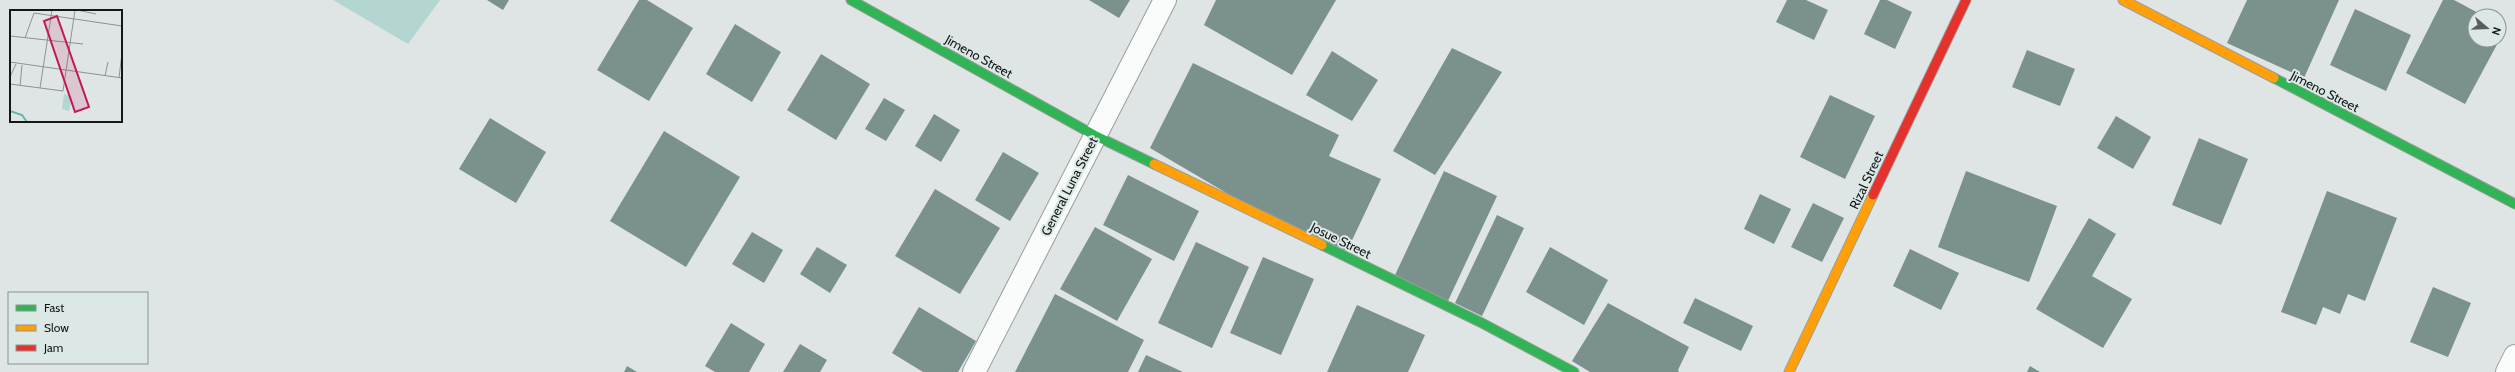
<svg xmlns="http://www.w3.org/2000/svg" width="2515" height="372" viewBox="0 0 2515 372" font-family="Cabin,sans-serif">
	<style>
		.green { fill: #b3d6d0 }
		.building { fill: #7b918e }
		.lines { fill: none; stroke-linecap: round; stroke-linejoin: round }
		.street-casing { stroke: #999e9d; stroke-width: 24 }
		.fast-casing { stroke: #999e9d; stroke-width: 11 }
		.slow-casing { stroke: #999e9d; stroke-width: 11 }
		.jam-casing { stroke: #999e9d; stroke-width: 11 }
		.street { stroke: #fafbfb; stroke-width: 22 }
		.fast { stroke: #30b455; stroke-width: 9 }
		.slow { stroke: #ff9f0a; stroke-width: 9 }
		.jam { stroke: #e5322d; stroke-width: 9 }
		.labels { text-anchor: middle; stroke-width: 4; stroke-linejoin: round; paint-order: stroke }
		.street-label { font-size: 13px; fill: #131716; stroke: #dbe8e5 }
		.inset-river { fill: none; stroke: #63b7ac; stroke-width: 2 }
		.inset-road { fill: none; stroke: #8d9392; stroke-width: 1 }
		.view { fill: #c2185b; fill-opacity: 0.15; stroke: #c2185b; stroke-width: 2 }
		.inset-edge { fill: none; stroke: #131716; stroke-width: 2 }
	</style>
	<rect width="100%" height="100%" fill="#dee5e4"/>
	<path class="green" d="M 333,0 L 440,0 L 408,44 Z"/>
	<path class="building" d="M 487,0 L 509,0 L 503,10 Z
		M 639,0 L 647,0 L 693,28 L 649,101 L 597,70 Z
		M 1089,0 L 1130,0 L 1119,18 Z
		M 1216,0 L 1336,0 L 1292,75 L 1204,25 Z
		M 1787,0 L 1806,0 L 1828,10 L 1814,40 L 1776,22 Z
		M 1880,0 L 1887,0 L 1912,12 L 1895,49 L 1864,34 Z
		M 2247,0 L 2339,0 L 2304,78 L 2227,43 Z
		M 2443,0 L 2454,0 L 2484,16 L 2475,16 L 2475,40 L 2499,40 L 2499,36 L 2501,37 L 2465,104 L 2406,73 Z
		M 2355,9 L 2411,35 L 2386,91 L 2330,65 Z
		M 735,24 L 781,52 L 752,102 L 706,74 Z
		M 1452,48 L 1502,72 L 1435,175 L 1393,151 Z
		M 2027,50 L 2075,69 L 2060,106 L 2012,87 Z
		M 1332,51 L 1378,80 L 1352,121 L 1306,95 Z
		M 821,54 L 870,84 L 836,140 L 787,110 Z
		M 1193,63 L 1339,135 L 1329,156 L 1381,179 L 1346,253 L 1230,195 L 1150,148 Z
		M 1830,95 L 1875,116 L 1845,179 L 1800,157 Z
		M 884,98 L 905,110 L 886,141 L 865,129 Z
		M 934,114 L 960,130 L 941,162 L 915,146 Z
		M 2116,116 L 2151,137 L 2133,169 L 2097,148 Z
		M 490,118 L 546,152 L 516,203 L 459,169 Z
		M 664,131 L 740,177 L 686,267 L 610,221 Z
		M 2199,138 L 2248,159 L 2221,225 L 2172,205 Z
		M 1003,152 L 1039,173 L 1010,221 L 975,200 Z
		M 1444,171 L 1497,196 L 1447,303 L 1395,275 Z
		M 1966,171 L 2057,206 L 2029,282 L 1938,247 Z
		M 1128,175 L 1199,211 L 1174,261 L 1103,225 Z
		M 935,189 L 1000,228 L 960,294 L 895,256 Z
		M 2327,191 L 2397,218 L 2365,301 L 2348,294 L 2340,314 L 2323,307 L 2316,325 L 2281,312 Z
		M 1760,194 L 1791,209 L 1774,244 L 1744,229 Z
		M 1813,203 L 1844,218 L 1822,262 L 1791,247 Z
		M 1497,215 L 1524,228 L 1482,316 L 1455,303 Z
		M 2089,218 L 2116,234 L 2092,276 L 2132,299 L 2103,348 L 2036,309 Z
		M 1095,227 L 1152,259 L 1117,321 L 1060,289 Z
		M 752,232 L 783,250 L 764,283 L 732,264 Z
		M 1196,242 L 1249,267 L 1212,348 L 1158,323 Z
		M 817,247 L 847,265 L 830,293 L 800,274 Z
		M 1550,247 L 1608,280 L 1584,325 L 1526,292 Z
		M 1910,249 L 1959,273 L 1941,310 L 1893,286 Z
		M 1263,257 L 1314,279 L 1281,355 L 1230,333 Z
		M 2433,287 L 2471,303 L 2448,357 L 2410,342 Z
		M 1055,294 L 1144,340 L 1128,372 L 1015,372 Z
		M 1695,298 L 1753,326 L 1741,351 L 1683,323 Z
		M 1608,303 L 1689,347 L 1678,370 L 1679,372 L 1590,372 L 1572,361 Z
		M 1357,305 L 1425,335 L 1408,372 L 1327,372 Z
		M 919,307 L 976,341 L 958,372 L 923,372 L 892,353 Z
		M 731,323 L 765,344 L 749,372 L 715,372 L 705,366 Z
		M 800,344 L 827,360 L 820,372 L 783,372 Z
		M 1146,355 L 1183,372 L 1138,372 Z
		M 627,366 L 637,372 L 624,372 Z
		M 2030,366 L 2040,372 L 2027,372 Z"/>
	<g class="lines">
		<defs>
			<path id="street" d="M 974,372 L 1165,0
				M 2507,372 L 2515,356"/>
			<path id="fast" d="M 851,0 L 1094,135 L 1154,164
				M 2274,78 L 2515,204
				M 1322,245 L 1480,322 L 1574,372"/>
			<path id="slow" d="M 2123,0 L 2274,78
				M 1154,164 L 1322,245
				M 1789,372 L 1873,195"/>
			<path id="jam" d="M 1873,195 L 1966,0"/>
		</defs>
		<use href="#street" class="street-casing"/>
		<use href="#fast" class="fast-casing"/>
		<use href="#slow" class="slow-casing"/>
		<use href="#jam" class="jam-casing"/>
		<use href="#street" class="street"/>
		<use href="#fast" class="fast"/>
		<use href="#slow" class="slow"/>
		<use href="#jam" class="jam"/>
	</g>
	<g class="labels">
		<g class="street-label">
			<text transform="translate(979 56) rotate(29)" y="5">Jimeno Street</text>
			<text transform="translate(2325 91) rotate(27)" y="5">Jimeno Street</text>
			<text transform="translate(1866 180) rotate(-65)" y="5">Rizal Street</text>
			<text transform="translate(1069 186) rotate(-63)" y="5">General Luna Street</text>
			<text transform="translate(1341 240) rotate(26)" y="5">Josue Street</text>
		</g>
	</g>
	<g transform="translate(10 10)">
		<rect width="112" height="112" fill="#dee5e4"/>
		<path d="M 54,84 L 62,87 L 59,101 L 52,99 Z" fill="#b3d6d0"/>
		<path class="inset-river" d="M 0,101 L 12,105 L 17,112"/>
		<path class="inset-road" d="M 67,0 L 86,4M 0,26 L 73,34M 15,28 L 24,3 L 112,16M 0,52 L 112,68M 95,66 L 98,52M 0,67 L 6,54M 109,68 L 112,43M 0,74 L 53,81 L 65,0M 10,76 L 12,55M 30,78 L 42,0"/>
		<path class="view" d="M 47,6 L 79,97 L 65,102 L 34,11 Z"/>
		<rect width="112" height="112" class="inset-edge"/>
	</g>
	<rect x="8" y="292" width="140" height="72" fill="#dbe8e5" stroke="#8b9492"/>
	<rect x="16" y="305" width="20" height="6" fill="#30b455" stroke="#8b9492"/>
	<text x="44" y="312" font-size="12" fill="#131716">Fast</text>
	<rect x="16" y="325" width="20" height="6" fill="#ff9f0a" stroke="#8b9492"/>
	<text x="44" y="332" font-size="12" fill="#131716">Slow</text>
	<rect x="16" y="345" width="20" height="6" fill="#e5322d" stroke="#8b9492"/>
	<text x="44" y="352" font-size="12" fill="#131716">Jam</text>
	<g transform="translate(2487 28) rotate(109)"><circle r="19" fill="#dbe8e5" stroke="#8b9492"/>
	<path d="M0-3L7 15L0 10L-7 15Z" fill="#5a5f5e"/>
	<text y="-6" font-size="11" font-weight="bold" text-anchor="middle" fill="#131716">N</text>
	</g>
</svg>
